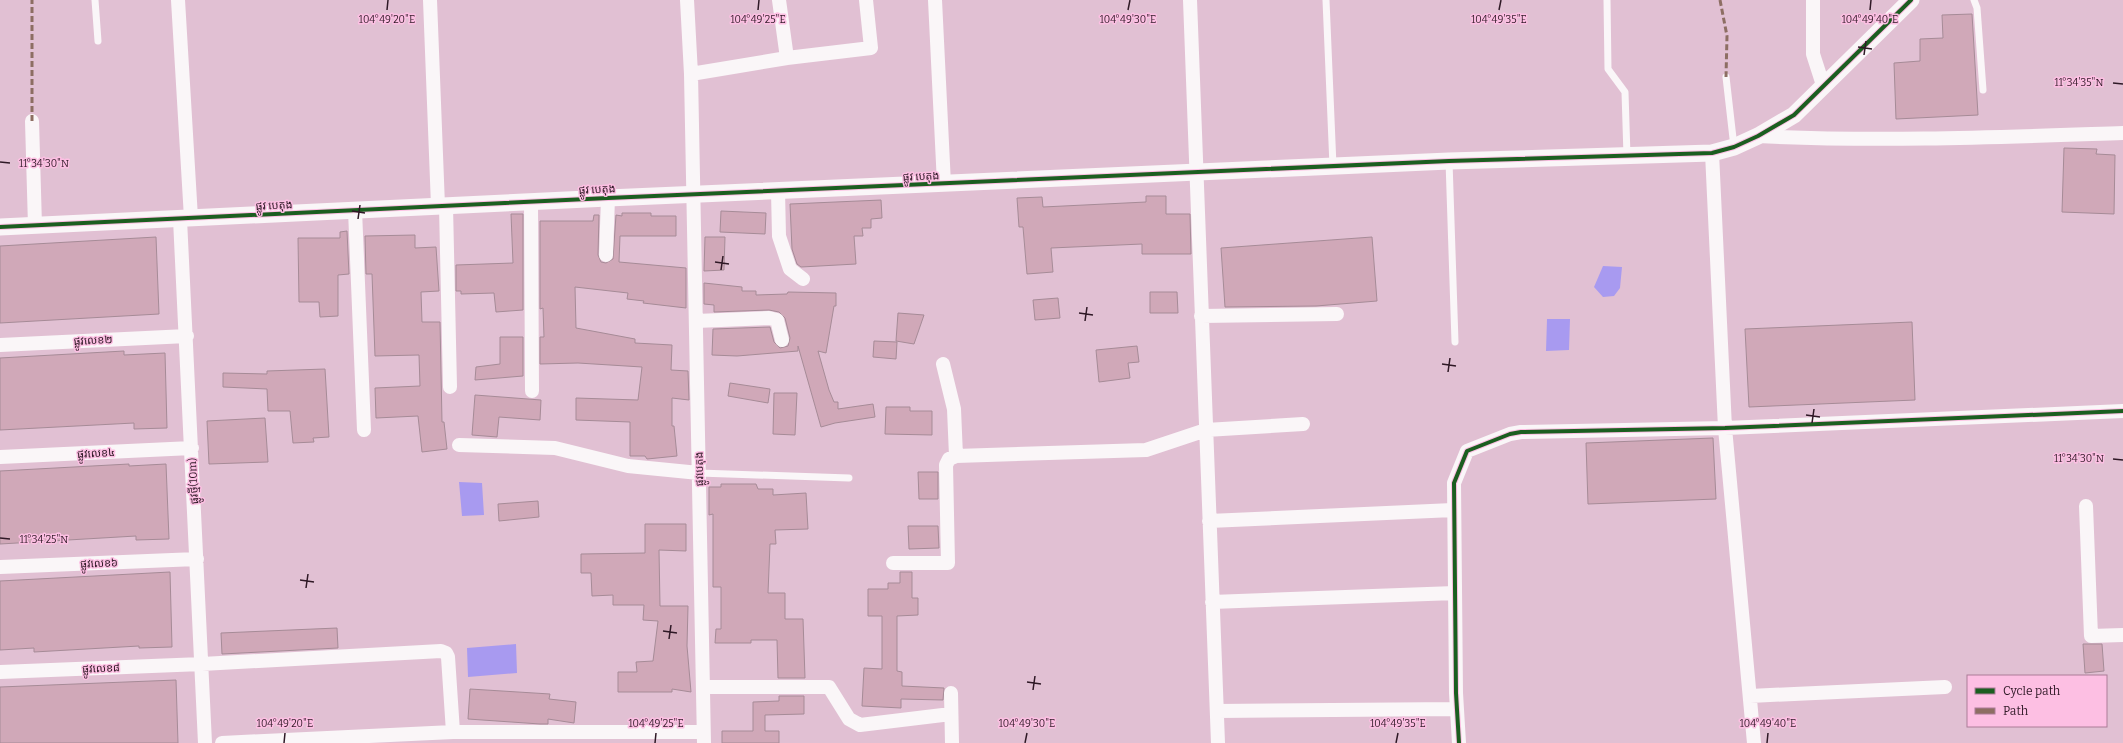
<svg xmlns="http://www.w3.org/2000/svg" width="2123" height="743" viewBox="0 0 2123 743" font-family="Bitter,'Noto Sans Khmer',serif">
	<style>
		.water { fill: #a89af0 }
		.building { fill: #d0a8b8; stroke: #a68b97 }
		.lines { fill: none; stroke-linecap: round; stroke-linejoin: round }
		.service { stroke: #faf6f8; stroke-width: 7 }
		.minor { stroke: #faf6f8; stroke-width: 14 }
		.tertiary { stroke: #faf6f8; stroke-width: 17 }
		.quiet { stroke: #8d6e63; stroke-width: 3; stroke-dasharray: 6 3; stroke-linecap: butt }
		.cycleway-casing { stroke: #fdbfe3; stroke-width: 6 }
		.cycleway { stroke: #1b5e20; stroke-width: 4 }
		.ticks { fill: none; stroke: #2f1926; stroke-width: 1.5 }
		.labels { text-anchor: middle; stroke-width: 3; stroke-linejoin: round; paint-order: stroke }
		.street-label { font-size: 11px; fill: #2f1926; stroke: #fdbfe3 }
		.ticks-label { font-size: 10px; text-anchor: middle; fill: #2f1926; stroke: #fdbfe3; stroke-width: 3; stroke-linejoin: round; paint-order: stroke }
	</style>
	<rect width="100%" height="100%" fill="#e1c0d3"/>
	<path class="water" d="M 1603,266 L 1622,267 L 1620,288 L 1614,296 L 1603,297 L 1594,287 Z
		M 1547,319 L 1570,319 L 1569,350 L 1546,351 Z
		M 459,482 L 482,483 L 484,515 L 462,516 Z
		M 516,644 L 517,673 L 468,677 L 467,648 Z"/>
	<path class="building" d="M 1972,14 L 1978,115 L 1896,119 L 1894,63 L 1920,61 L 1920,39 L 1943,38 L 1942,15 Z
		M 2064,148 L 2097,149 L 2096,154 L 2115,155 L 2114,214 L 2062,212 Z
		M 1146,196 L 1166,196 L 1166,214 L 1190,214 L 1191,254 L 1142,254 L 1142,244 L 1051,248 L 1053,272 L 1027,274 L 1023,227 L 1019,227 L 1017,198 L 1042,197 L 1043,207 L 1146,202 Z
		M 881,200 L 882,218 L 871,219 L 871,228 L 862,228 L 863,236 L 854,236 L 856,264 L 801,267 L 797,264 L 792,249 L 790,204 Z
		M 721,211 L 766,213 L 765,234 L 720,232 Z
		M 622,213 L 651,213 L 651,216 L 676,216 L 676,236 L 620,236 L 619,262 L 686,268 L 686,308 L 643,303 L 644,301 L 627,299 L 628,293 L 575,287 L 576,328 L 635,339 L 635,343 L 672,345 L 671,370 L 688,371 L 689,400 L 672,398 L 672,426 L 674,426 L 677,456 L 647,459 L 645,456 L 630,456 L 630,422 L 576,420 L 576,398 L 638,400 L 642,367 L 578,363 L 540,364 L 540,337 L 544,337 L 543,308 L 540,309 L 540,221 L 593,221 L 594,215 L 599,215 L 598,255 L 601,262 L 606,263 L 613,259 L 616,215 L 622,216 Z
		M 511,214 L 523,214 L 523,310 L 496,312 L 494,293 L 461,294 L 461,291 L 456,291 L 456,265 L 513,263 Z
		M 347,231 L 349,274 L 338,275 L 338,316 L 320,317 L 319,302 L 299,302 L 298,238 L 340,238 L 340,232 Z
		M 415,235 L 415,248 L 436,247 L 439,291 L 421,292 L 422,322 L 440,322 L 442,422 L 444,422 L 447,449 L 422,452 L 418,416 L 376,418 L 375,388 L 420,386 L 419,355 L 375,356 L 372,274 L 366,274 L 365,236 Z
		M 156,237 L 159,314 L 0,323 L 0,246 Z
		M 705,237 L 725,237 L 724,270 L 704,271 Z
		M 1372,237 L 1377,301 L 1316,306 L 1225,307 L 1221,248 Z
		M 704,283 L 742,287 L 742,291 L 756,291 L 756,295 L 787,294 L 788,292 L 836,293 L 836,306 L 834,306 L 826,353 L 818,351 L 829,390 L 834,402 L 838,402 L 838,409 L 873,404 L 875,417 L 835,423 L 821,427 L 798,346 L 798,351 L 737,356 L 712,355 L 713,329 L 770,327 L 774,342 L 780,348 L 788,346 L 790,338 L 785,318 L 779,312 L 769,310 L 714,312 L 714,305 L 704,304 Z
		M 1150,292 L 1177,292 L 1178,313 L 1150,313 Z
		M 1058,298 L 1060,318 L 1035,320 L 1033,300 Z
		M 898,313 L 924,315 L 914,344 L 896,341 Z
		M 1912,322 L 1915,400 L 1749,407 L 1745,329 Z
		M 500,337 L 523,337 L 523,376 L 475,380 L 476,367 L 500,364 Z
		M 874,341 L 897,342 L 896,359 L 873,357 Z
		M 1137,346 L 1139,362 L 1128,363 L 1130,378 L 1099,382 L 1096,350 Z
		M 124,351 L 124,355 L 165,353 L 167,428 L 134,429 L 134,423 L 0,430 L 0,358 Z
		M 325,369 L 329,437 L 313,438 L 314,442 L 293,443 L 290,411 L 268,411 L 267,389 L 223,387 L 223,373 L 267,374 L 267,371 Z
		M 730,383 L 770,389 L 768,403 L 728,396 Z
		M 774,393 L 797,393 L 795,435 L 773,434 Z
		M 475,395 L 541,400 L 540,420 L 499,417 L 497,437 L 472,435 Z
		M 886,407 L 910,407 L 910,411 L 932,411 L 932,435 L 885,434 Z
		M 265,418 L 268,462 L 209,464 L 207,421 Z
		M 1713,438 L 1716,499 L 1588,504 L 1586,443 Z
		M 129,464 L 129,466 L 166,464 L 169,539 L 136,540 L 136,536 L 0,544 L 0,471 Z
		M 918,472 L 938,472 L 938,499 L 919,499 Z
		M 721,484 L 756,484 L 758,489 L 773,489 L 773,495 L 806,493 L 808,529 L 775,530 L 776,544 L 770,544 L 768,593 L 785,593 L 785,619 L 803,619 L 805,678 L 778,678 L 777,640 L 751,640 L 751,643 L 715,643 L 716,629 L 721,629 L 721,587 L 713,587 L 713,514 L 709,515 L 709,487 L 721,487 Z
		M 538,501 L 539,517 L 499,521 L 498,504 Z
		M 645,524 L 686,524 L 686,551 L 659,550 L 660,606 L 688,606 L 687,646 L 691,692 L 672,689 L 672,692 L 618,692 L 618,672 L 637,672 L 636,662 L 653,661 L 658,621 L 643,620 L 644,605 L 613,605 L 613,595 L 592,596 L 591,573 L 581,573 L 581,554 L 645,553 Z
		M 908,526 L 938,526 L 939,548 L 909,549 Z
		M 170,572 L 172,647 L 139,648 L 139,646 L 34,652 L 34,648 L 0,650 L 0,581 Z
		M 900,572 L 912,572 L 912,598 L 918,598 L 918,615 L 897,616 L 897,671 L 902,672 L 902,686 L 944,688 L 943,700 L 901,699 L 901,708 L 862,706 L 864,668 L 882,669 L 882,616 L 868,616 L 868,589 L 888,589 L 888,583 L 900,583 Z
		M 337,628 L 338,648 L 222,654 L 221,633 Z
		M 2083,644 L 2102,644 L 2104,671 L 2085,673 Z
		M 176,680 L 178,743 L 0,743 L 0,687 Z
		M 470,689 L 550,694 L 549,699 L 576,702 L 574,723 L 548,719 L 548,724 L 540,724 L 468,719 Z
		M 779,696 L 804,696 L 804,714 L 765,715 L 765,731 L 779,731 L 779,743 L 722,743 L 722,731 L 753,731 L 753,702 L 779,701 Z"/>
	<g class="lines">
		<path class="service" d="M 95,0 L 98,41
			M 1326,0 L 1333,166
			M 1607,0 L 1608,69 L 1625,92 L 1627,156
			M 1974,0 L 1977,8 L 1983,90
			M 1726,77 L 1734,147
			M 1449,161 L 1455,342
			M 699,473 L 849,478"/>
		<path class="minor" d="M 178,0 L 191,218
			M 430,0 L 438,206
			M 687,0 L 691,74 L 704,743
			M 779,0 L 787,58
			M 935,0 L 944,184
			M 1190,0 L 1218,743
			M 1813,0 L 1813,54 L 1823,85
			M 691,74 L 787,58 L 871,48 L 866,0
			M 32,121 L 35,226
			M 1758,136 C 1880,142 2001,137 2123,133
			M 1712,153 L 1725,428 L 1754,743
			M 778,191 L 779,236 L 790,269 L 803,279
			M 531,202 L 532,391
			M 446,206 L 450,387
			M 355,210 L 364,430
			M 180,219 L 205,743
			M 606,255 L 608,198
			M 1201,316 L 1337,314
			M 696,321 L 769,318 L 777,320 L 782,340
			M 0,345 L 187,336
			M 943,364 L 954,409 L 956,456
			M 459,445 L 555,448 L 628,466 L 699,473
			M 0,457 L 192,448
			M 2086,506 L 2091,636 L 2123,635
			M 1209,521 L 1453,510
			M 893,563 L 948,563 L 946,465 L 949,459 L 956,456 L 1146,450 L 1206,430 L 1303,424
			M 0,567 L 197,559
			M 1212,602 L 1455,593
			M 0,672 L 202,664 L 441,651 L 446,653 L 448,657 L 453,732 L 703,732
			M 703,687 L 829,687 L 849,719 L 860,725 L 951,714
			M 951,693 L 952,743
			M 1750,696 L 1945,687
			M 1217,711 L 1457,709
			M 222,743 L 453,732
			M 1459,743 L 1456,693 L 1454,483 L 1467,451 L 1510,434 L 1521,432 L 1725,428 L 2123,411"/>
		<path class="tertiary" d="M 0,227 L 608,198 L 1449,161 L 1712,153 L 1734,147 L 1758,136 L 1794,115 L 1911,0"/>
		<path class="quiet" d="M 1720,0 L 1727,36 L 1726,77
			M 32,121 L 32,0"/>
		<defs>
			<path id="cycleway" d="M 0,227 L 608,198 L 1449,161 L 1712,153 L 1734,147 L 1758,136 L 1794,115 L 1911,0
				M 1459,743 L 1456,693 L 1454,483 L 1467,451 L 1510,434 L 1521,432 L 1725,428 L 2123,411"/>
		</defs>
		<use href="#cycleway" class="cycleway-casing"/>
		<use href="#cycleway" class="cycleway"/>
	</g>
	<path class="ticks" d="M 387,10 L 388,0M 758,10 L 759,0M 1128,10 L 1130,0M 1499,10 L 1501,0M 1870,10 L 1871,0M 1858,47 L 1872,49M 1864,55 L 1866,41M 2113,83 L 2123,84M 0,162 L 10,163M 352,211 L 365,213M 358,219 L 360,205M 715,262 L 729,264M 721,270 L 723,256M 1079,313 L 1093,315M 1085,321 L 1087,307M 1442,364 L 1456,366M 1448,372 L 1450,358M 1806,415 L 1820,417M 1812,423 L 1814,409M 2113,459 L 2123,460M 0,538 L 10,539M 300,580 L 314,582M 306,588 L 308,574M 663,631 L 677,633M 669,639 L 671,625M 1027,682 L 1041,684M 1033,690 L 1035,676M 284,743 L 285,733M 655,743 L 656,733M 1025,743 L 1027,733M 1396,743 L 1398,733M 1767,743 L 1768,733"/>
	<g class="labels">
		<g class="street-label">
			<text transform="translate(921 176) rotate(-2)" y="4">ផ្លូវ បេតុង</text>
			<text transform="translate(597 189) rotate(-3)" y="4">ផ្លូវ បេតុង</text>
			<text transform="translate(274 205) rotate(-3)" y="4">ផ្លូវ បេតុង</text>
			<text transform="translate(93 340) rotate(-3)" y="4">ផ្លូវលេខ២</text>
			<text transform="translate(96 453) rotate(-3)" y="4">ផ្លូវលេខ៤</text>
			<text transform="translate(699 469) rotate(-91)" y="4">ផ្លូវបេតុង</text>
			<text transform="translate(193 481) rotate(-93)" y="4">ផ្លូវថ្មី(10m)</text>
			<text transform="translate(99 563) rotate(-2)" y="4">ផ្លូវលេខ៦</text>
			<text transform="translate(101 668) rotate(-2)" y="4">ផ្លូវលេខ៨</text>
		</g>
	</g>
	<g class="ticks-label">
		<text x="387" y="23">104°49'20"E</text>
		<text x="758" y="23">104°49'25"E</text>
		<text x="1128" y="23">104°49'30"E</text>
		<text x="1499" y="23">104°49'35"E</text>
		<text x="1870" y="23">104°49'40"E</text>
		<text x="2079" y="86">11°34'35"N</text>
		<text x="44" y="167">11°34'30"N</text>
		<text x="2079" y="462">11°34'30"N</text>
		<text x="44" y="543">11°34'25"N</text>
		<text x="285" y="727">104°49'20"E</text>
		<text x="656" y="727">104°49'25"E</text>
		<text x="1027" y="727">104°49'30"E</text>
		<text x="1398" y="727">104°49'35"E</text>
		<text x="1768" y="727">104°49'40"E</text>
	</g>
	<rect x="1967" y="675" width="140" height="52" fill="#fdbfe3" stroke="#ab7d97"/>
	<rect x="1975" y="688" width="20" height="6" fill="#1b5e20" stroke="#ab7d97"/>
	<text x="2003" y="695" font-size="12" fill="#2f1926">Cycle path</text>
	<rect x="1975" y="708" width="20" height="6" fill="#8d6e63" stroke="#ab7d97"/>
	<text x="2003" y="715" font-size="12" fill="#2f1926">Path</text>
</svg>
